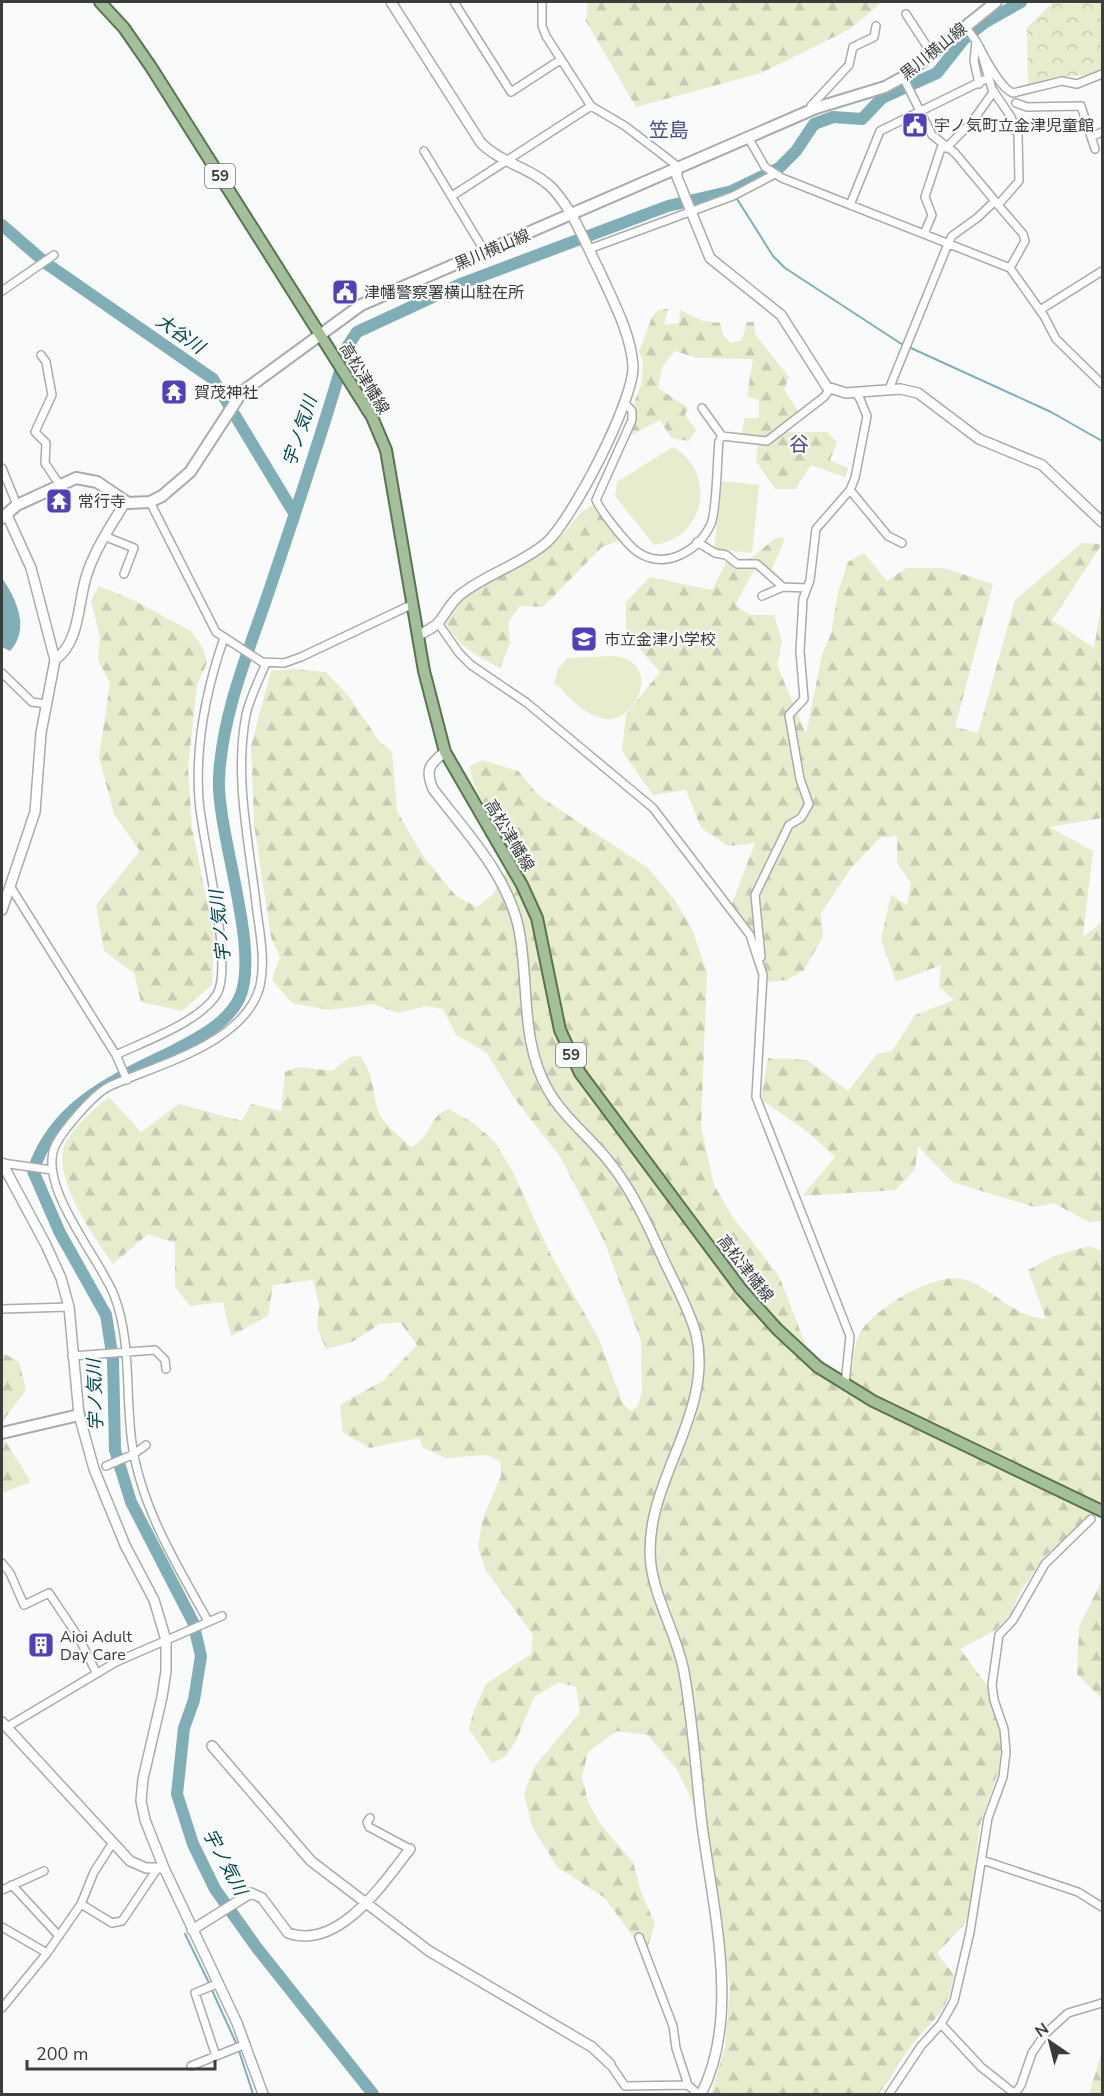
<svg xmlns="http://www.w3.org/2000/svg" width="1104" height="2096" viewBox="0 0 1104 2096" font-family="'Nunito Sans','Noto Sans JP',sans-serif">
	<style>
		.forest { fill: url(#forest-firs) }
		.park { fill: url(#park-crowns) }
		.garden { fill: #e7eccd }
		.water { fill: #80aeb6 }
		.lines { fill: none; stroke-linecap: round; stroke-linejoin: round }
		.stream { stroke: #80aeb6; stroke-width: 2 }
		.river { stroke: #80aeb6; stroke-width: 12 }
		.minor-casing { stroke: #a9acaa; stroke-width: 10 }
		.tertiary-casing { stroke: #a9acaa; stroke-width: 12 }
		.secondary-casing { stroke: #a9acaa; stroke-width: 14 }
		.primary-casing { stroke: #58764e; stroke-width: 14 }
		.minor { stroke: #fff; stroke-width: 7 }
		.tertiary { stroke: #fff; stroke-width: 9 }
		.secondary { stroke: #fff; stroke-width: 10 }
		.primary { stroke: #a4c09a; stroke-width: 10 }
		.labels { text-anchor: middle; stroke-width: 4.5; stroke-linejoin: round; paint-order: stroke }
		.shield { fill: #f8fbf9; stroke: #747575; stroke-width: 1.5 }
		.shield-label { font-size: 15px; font-weight: bold; fill: #3b3c3c }
		.street-label { font-size: 16px; fill: #3b3c3c; stroke: #f8fbf9 }
		.poi-label { font-size: 16px; fill: #3b3c3c; stroke: #f8fbf9; text-anchor: start }
		.water-label { font-size: 18px; font-style: italic; fill: #004751; stroke: #f8fbf9 }
		.quarter-label { font-size: 20px; fill: #4d4b89; stroke: #f8fbf9 }
	</style>
	<defs>
		<pattern id="forest-firs" width="22" height="20" patternUnits="userSpaceOnUse" patternTransform="scale(1.5)"><rect width="22" height="20" fill="#e7eccd"/><path d="M5 1l3.5 6h-7zM16 11l3.5 6h-7z" fill="#c7cbb1"/></pattern>
		<pattern id="park-crowns" width="20" height="18" patternUnits="userSpaceOnUse" patternTransform="scale(1.5)"><rect width="20" height="18" fill="#e7eccd"/><path d="M2 6a3 3 0 1 1 6 0M12 15a3 3 0 1 1 6 0" fill="none" stroke="#c7cbb1"/></pattern>
	</defs>
	<rect width="100%" height="100%" fill="#f8fbf9"/>
	<path class="forest" d="M 588,2 L 882,2 L 850,29 L 761,73 L 636,107 L 586,21 Z
		M 668,309 L 664,325 L 679,323 L 680,310 L 703,321 L 720,323 L 723,335 L 731,343 L 742,340 L 747,322 L 754,322 L 755,334 L 789,377 L 784,389 L 799,413 L 782,425 L 785,432 L 827,432 L 837,442 L 830,460 L 848,468 L 844,477 L 811,465 L 795,489 L 775,489 L 756,461 L 758,444 L 750,435 L 742,435 L 744,418 L 759,418 L 759,400 L 747,396 L 753,359 L 697,358 L 675,351 L 662,367 L 658,388 L 688,408 L 685,415 L 696,430 L 689,441 L 671,438 L 660,420 L 630,436 L 637,419 L 634,403 L 642,382 L 643,361 L 639,352 L 652,317 L 658,310 Z
		M 594,504 L 620,540 L 602,547 L 543,607 L 520,606 L 508,622 L 510,643 L 500,668 C 478,656 457,646 446,623 L 464,598 L 537,556 L 564,533 L 580,513 Z
		M 777,537 L 785,538 L 771,571 L 754,570 L 735,605 L 750,615 L 774,615 L 782,641 L 777,665 L 806,734 L 822,655 L 831,634 L 838,592 L 848,562 L 864,553 L 887,581 L 906,568 L 944,568 L 993,584 L 955,727 L 978,733 L 1015,600 L 1082,543 L 1102,544 L 1052,620 L 1094,648 L 1102,601 L 1102,818 L 1049,827 L 1093,851 L 1083,937 L 1102,922 L 1102,1221 L 1089,1222 L 1054,1203 L 1034,1207 L 952,1182 L 918,1146 L 915,1169 L 896,1190 L 802,1196 L 835,1157 L 809,1133 L 761,1099 L 768,1058 L 807,1060 L 848,1091 L 877,1054 L 892,1051 L 915,1015 L 954,1000 L 939,987 L 941,965 L 896,982 L 881,940 L 891,895 L 907,905 L 911,883 L 897,863 L 897,836 L 880,838 L 851,868 L 821,913 L 823,936 L 804,970 L 787,980 L 768,982 L 750,928 L 731,906 L 755,843 L 728,846 L 701,828 L 686,790 L 653,795 L 622,751 L 626,714 L 660,672 L 626,634 L 626,602 L 650,577 L 712,590 L 727,560 L 751,558 Z
		M 99,586 L 133,600 L 191,631 L 203,648 L 207,663 L 197,685 L 188,768 L 192,828 L 214,935 L 212,985 L 182,1011 L 141,1002 L 134,973 L 104,951 L 96,905 L 140,851 L 114,814 L 99,757 L 110,683 L 98,660 L 100,637 L 91,601 Z
		M 294,669 L 326,672 L 350,698 L 379,741 L 392,752 L 397,811 L 423,856 L 456,896 L 477,907 L 493,894 L 506,873 L 493,823 L 475,787 L 469,767 L 482,760 L 518,771 L 539,796 L 648,868 L 675,900 L 693,932 L 707,972 L 701,1127 L 714,1185 L 732,1216 L 779,1276 L 816,1372 L 843,1390 C 860,1371 847,1348 864,1327 C 882,1305 940,1268 969,1281 C 999,1294 1011,1315 1046,1319 L 1028,1270 L 1054,1256 L 1089,1246 L 1102,1251 L 1102,1505 L 1044,1557 L 1021,1591 L 1011,1613 L 996,1630 L 960,1649 L 986,1684 L 1000,1726 L 1001,1750 L 998,1772 L 980,1825 L 969,1914 L 962,1927 L 937,1953 L 954,1975 C 947,2016 933,2017 911,2046 C 899,2062 891,2079 879,2093 L 711,2094 L 725,2047 L 730,1987 L 708,1833 L 677,1770 L 648,1735 L 617,1731 L 588,1752 L 582,1777 L 588,1802 L 601,1825 L 633,1862 L 641,1892 L 655,1924 L 648,1946 L 636,1941 L 605,1898 L 557,1867 L 532,1826 L 524,1794 L 534,1767 L 580,1712 L 576,1687 L 559,1682 L 534,1697 L 516,1741 L 505,1757 L 492,1763 L 469,1729 L 473,1713 L 486,1684 L 531,1654 L 533,1635 L 485,1569 L 478,1547 L 483,1518 L 501,1476 L 501,1462 L 487,1455 L 446,1458 L 423,1448 L 419,1438 L 370,1448 L 343,1433 L 340,1405 L 384,1380 L 417,1345 L 400,1322 L 380,1324 L 352,1342 L 326,1349 L 317,1327 L 319,1304 L 313,1280 L 273,1285 L 268,1316 L 231,1336 L 223,1302 L 190,1306 L 175,1287 L 175,1243 L 148,1234 L 113,1264 C 94,1238 51,1176 65,1144 C 71,1130 97,1106 109,1097 L 141,1132 L 179,1104 L 242,1121 L 251,1104 L 281,1111 L 285,1072 L 298,1067 L 332,1071 L 350,1057 L 360,1056 C 376,1078 371,1089 378,1111 C 382,1123 402,1138 411,1147 C 432,1138 429,1114 449,1109 L 473,1123 L 494,1141 L 512,1170 L 549,1251 L 599,1339 L 623,1404 L 631,1411 L 638,1406 L 642,1391 L 641,1341 L 605,1243 L 561,1158 L 514,1098 L 487,1053 L 456,1035 L 443,1009 L 426,1006 L 397,1013 L 374,1004 L 329,1010 L 292,1003 L 272,980 L 280,957 L 271,937 L 254,824 L 251,746 L 271,671 Z
		M 5,1354 L 19,1362 L 26,1390 L 2,1422 L 2,1357 Z
		M 2,1436 L 31,1482 L 2,1493 Z
		M 1102,1580 L 1102,1707 L 1101,1698 L 1077,1674 L 1079,1627 Z
		M 1102,2051 L 1102,2094 L 1089,2094 Z"/>
	<path class="park" d="M 1053,2 L 1063,2 L 1066,4 L 1102,2 L 1102,74 L 1067,76 L 1028,84 L 1027,28 Z"/>
	<path class="garden" d="M 673,447 C 717,473 706,538 654,545 L 615,496 L 617,482 Z
		M 722,481 L 759,485 L 752,553 L 714,549 Z
		M 613,656 C 662,662 638,715 612,719 C 594,722 568,699 558,685 L 554,685 L 558,669 L 567,658 Z"/>
	<path class="water" d="M 2,578 C 17,600 30,629 10,651 L 2,647 Z"/>
	<g class="lines">
		<path class="stream" d="M 732,191 L 773,256 L 785,268 L 900,343 L 1051,412 L 1102,441
			M 185,1934 L 210,1985
			M 211,1988 L 237,2045
			M 239,2051 L 253,2094"/>
		<path class="river" d="M 2,225 L 47,264 L 213,379 L 294,513
			M 373,2094 L 257,1948 L 215,1889 L 193,1844 L 177,1794 L 184,1728 L 194,1700 L 201,1656 L 193,1622 L 131,1502 L 115,1450 L 113,1360 L 106,1315 L 60,1233 L 33,1171 C 56,1102 117,1079 177,1049 C 200,1037 227,1023 239,999 C 262,952 216,832 219,777 C 223,707 252,644 273,579 C 299,502 325,425 347,347 L 357,332 L 463,283 L 668,206 L 732,191 L 779,168 L 796,151 L 814,124 L 833,117 L 862,119 L 882,98 L 937,73 L 964,39 L 984,23 L 1021,2"/>
		<defs>
			<path id="minor" d="M 454,2 L 511,92 L 560,60
				M 542,2 L 542,26 L 546,36 L 591,106 L 625,126 L 676,165 L 677,170
				M 906,14 L 932,54
				M 965,26 L 976,41 L 974,61 L 979,84
				M 976,41 C 983,54 999,88 1013,93 L 1062,81 L 1077,84 L 1102,74
				M 980,48 L 992,89 L 1011,117 L 1018,135 L 1019,181 L 998,205 L 1023,234 L 1025,241 L 1010,268
				M 1016,103 L 1027,107 L 1081,106 L 1095,149
				M 811,111 L 811,106 L 849,65 L 853,47 L 874,37 L 876,26
				M 1091,137 L 1102,132
				M 749,139 L 765,167 L 782,178 L 1010,268 L 1044,316 L 1056,339 L 1102,384
				M 946,148 L 972,122 L 994,91
				M 424,151 L 485,252
				M 452,196 L 591,106
				M 850,205 L 880,131 L 988,78
				M 924,234 L 932,215 L 925,197 L 942,145
				M 589,249 L 733,196 L 775,174
				M 2,291 L 54,255
				M 1040,310 L 1102,271
				M 41,355 L 46,362 L 52,395 L 35,432 L 46,443 L 45,463 L 59,484
				M 889,389 L 948,244 L 952,236 L 977,218 L 995,201 L 955,153 L 932,135 L 903,77
				M 625,403 L 632,411 L 632,420 L 596,500 C 602,513 628,546 639,553 C 667,570 699,550 711,524 C 717,510 717,459 719,441 L 722,436
				M 702,408 L 722,436 L 767,441 L 824,397 L 830,389
				M 2,468 L 17,505
				M 850,490 L 888,536 L 902,543
				M 150,502 L 216,632 L 262,662 L 284,663 L 301,657 L 413,604
				M 104,536 L 134,548 L 124,574
				M 697,542 L 715,553 L 726,555 L 737,564 L 757,564 L 783,587
				M 762,596 L 783,587 L 807,588
				M 438,623 L 459,653 L 471,665 L 527,703 L 653,808 L 750,935 L 763,975 L 756,1097 L 850,1336 L 845,1384
				M 2,673 L 32,702 L 46,704
				M 10,886 L 116,1055 L 127,1080
				M 761,957 L 755,895 L 789,825 L 801,818 L 809,804 L 800,779 L 789,715 L 804,699 L 800,651 L 803,599 L 810,580 L 816,529 L 850,490 L 855,478 L 867,416 L 860,399 L 855,392
				M 116,1055 C 145,1041 200,1022 217,994 C 234,964 202,841 199,800 C 195,745 206,690 224,638
				M 2,1163 L 52,1170
				M 2,1309 L 69,1307
				M 72,1356 L 155,1350 L 165,1360 L 166,1369
				M 106,1466 L 134,1454 L 146,1445
				M 1091,1519 L 1045,1564 L 1013,1620 L 999,1635 L 992,1685 L 994,1700 L 1004,1729 L 1006,1752 L 1003,1777 L 988,1818 L 970,1932 L 954,2001 L 941,2024 L 981,2067 L 1015,2094 L 1021,2085 L 1032,2053 L 1045,2034 L 1068,2013 L 1102,2003
				M 2,1563 L 10,1573 L 24,1605 L 49,1593 L 79,1638 L 96,1672
				M 208,1621 C 177,1565 141,1508 132,1443 C 125,1394 132,1341 114,1295 C 99,1257 35,1184 56,1144 C 64,1129 93,1095 108,1087 C 155,1065 245,1044 260,986 C 266,959 259,930 256,903 C 249,843 234,776 246,715 C 250,697 259,680 266,663
				M 7,1727 L 116,1662 L 222,1616
				M 370,1818 L 367,1822 L 369,1827 L 410,1849
				M 982,1860 L 1078,1892 L 1102,1907
				M 12,1885 L 59,1936
				M 2,1890 L 44,1871
				M 81,1904 L 112,1923 L 122,1921 L 157,1869
				M 2,1927 L 47,1953
				M 639,1937 L 673,2026 L 676,2048 L 688,2085
				M 2,2008 L 47,1953 L 81,1904 L 94,1872 L 112,1844
				M 216,2056 L 195,1993 L 219,1983
				M 610,2064 L 625,2086 L 688,2085 L 698,2094
				M 191,2066 L 246,2044
				M 889,2094 L 921,2046 L 941,2024"/>
			<path id="tertiary" d="M 391,2 L 481,143 C 502,164 533,168 553,189 C 574,212 586,245 600,272 C 613,301 631,334 633,366 C 634,401 572,520 546,543 C 520,565 486,574 460,595 C 450,603 446,614 438,623 C 433,628 425,632 419,635
				M 677,170 L 677,177 L 710,258 L 781,315 L 827,387 L 846,393 L 900,389 L 918,393 L 979,439 L 1042,465 L 1102,522
				M 55,660 C 82,640 77,600 88,571 C 97,546 112,524 126,501
				M 445,752 C 429,764 425,770 433,789 C 465,831 505,872 518,925 C 530,979 519,1040 548,1090 C 564,1118 592,1139 611,1164 C 636,1196 651,1233 668,1269 C 678,1289 690,1312 696,1334 C 715,1416 641,1484 651,1565 C 656,1602 677,1635 684,1672 C 693,1722 696,1775 702,1825 C 713,1908 741,2018 701,2094
				M 2,910 L 35,812 L 41,733 L 55,660 L 31,568 L 7,515
				M 2,1163 L 46,1245 L 61,1278 L 69,1307 L 79,1415 L 94,1469 L 125,1545 L 154,1600 L 166,1640 L 166,1671 L 162,1697 L 143,1779 L 141,1801 L 145,1820 L 164,1868 L 237,2023 L 263,2094
				M 2,1722 L 130,1861 L 146,1868 L 164,1868
				M 212,1746 L 311,1861 L 429,1951 L 592,2047 L 610,2064
				M 192,1930 L 251,1893 L 262,1898 L 288,1933 C 339,1951 384,1882 410,1849"/>
			<path id="secondary" d="M 2,518 L 17,505 L 76,478 L 97,482 L 128,503 L 150,502 L 162,496 L 190,472 L 242,392 L 361,305 L 816,108 L 885,87 L 903,77 L 996,2
				M 2,1433 L 79,1415"/>
			<path id="primary" d="M 100,2 L 124,28 L 151,67 L 372,417 L 386,450 L 424,671 L 445,752 L 522,885 L 537,918 L 560,1030 L 580,1073 L 741,1289 L 777,1329 L 818,1367 L 873,1401 L 1102,1511"/>
		</defs>
		<use href="#minor" class="minor-casing"/>
		<use href="#tertiary" class="tertiary-casing"/>
		<use href="#secondary" class="secondary-casing"/>
		<use href="#primary" class="primary-casing"/>
		<use href="#minor" class="minor"/>
		<use href="#tertiary" class="tertiary"/>
		<use href="#secondary" class="secondary"/>
		<use href="#primary" class="primary"/>
	</g>
	<defs>
		<symbol id="civic-square" viewBox="-11 -11 22 22"><rect x="-9" y="-9" width="18" height="18" rx="4" fill="#5140b8" stroke="#f8fbf9"/><path d="M-.6-6.5H3V-4.5H.6V-3L4-1V1h2V6H-6V1h2V-1L-.6-3ZM-1.2 2.5V6h2.4V2.5Z" fill="#fff"/></symbol>
		<symbol id="temple-square" viewBox="-11 -11 22 22"><rect x="-9" y="-9" width="18" height="18" rx="4" fill="#5140b8" stroke="#f8fbf9"/><path d="M0-6L5-2H3V0L6.5 2.5H4V6H1.5V3h-3V6H-4V2.5H-6.5L-3 0V-2H-5Z" fill="#fff"/></symbol>
		<symbol id="school-square" viewBox="-11 -11 22 22"><rect x="-9" y="-9" width="18" height="18" rx="4" fill="#5140b8" stroke="#f8fbf9"/><path d="M0-5L7-2L0 1L-7-2ZM-4 1L0 2.5L4 1V4Q0 6-4 4Z" fill="#fff"/></symbol>
		<symbol id="building-square" viewBox="-11 -11 22 22"><rect x="-9" y="-9" width="18" height="18" rx="4" fill="#5140b8" stroke="#f8fbf9"/><path d="M-4-6H4V6H1V3H-1V6H-4ZM-2.5-4.3h1.7v1.8h-1.7ZM.8-4.3h1.7v1.8H.8ZM-2.5-1h1.7V.8h-1.7ZM.8-1h1.7V.8H.8Z" fill="#fff"/></symbol>
	</defs>
	<g fill-rule="evenodd">
		<use href="#civic-square" x="900" y="110" width="30" height="30"/>
		<use href="#civic-square" x="330" y="277" width="30" height="30"/>
		<use href="#temple-square" x="159" y="377" width="30" height="30"/>
		<use href="#temple-square" x="44" y="486" width="30" height="30"/>
		<use href="#school-square" x="569" y="624" width="30" height="30"/>
		<use href="#building-square" x="26" y="1630" width="30" height="30"/>
	</g>
	<g class="labels">
		<g class="shield">
			<rect x="205" y="164" width="30" height="24" rx="4.5"/>
			<rect x="556" y="1043" width="30" height="24" rx="4.5"/>
		</g>
		<g class="shield-label">
			<text x="220" y="181">59</text>
			<text x="571" y="1060">59</text>
		</g>
		<g class="street-label">
			<text transform="translate(933 51) rotate(-39)" y="6">黒川横山線</text>
			<text transform="translate(492 249) rotate(-23)" y="6">黒川横山線</text>
			<text transform="translate(365 378) rotate(59)" y="6">高松津幡線</text>
			<text transform="translate(510 835) rotate(59)" y="6">高松津幡線</text>
			<text transform="translate(746 1268) rotate(52)" y="6">高松津幡線</text>
		</g>
		<g class="poi-label">
			<text x="934" y="131">宇ノ気町立金津児童館</text>
			<text x="364" y="298">津幡警察署横山駐在所</text>
			<text x="194" y="398">賀茂神社</text>
			<text x="78" y="507">常行寺</text>
			<text x="604" y="645">市立金津小学校</text>
			<text x="60" y="1642">Aioi Adult<tspan x="60" dy="18">Day Care</tspan></text>
		</g>
		<g class="water-label">
			<text transform="translate(180 334) rotate(35)" y="6">大谷川</text>
			<text transform="translate(300 431) rotate(-72)" y="6">宇ノ気川</text>
			<text transform="translate(220 926) rotate(-96)" y="6">宇ノ気川</text>
			<text transform="translate(95 1395) rotate(-92)" y="6">宇ノ気川</text>
			<text transform="translate(225 1862) rotate(62)" y="6">宇ノ気川</text>
		</g>
		<g class="quarter-label">
			<text x="669" y="137">笠島</text>
			<text x="799" y="451">谷</text>
		</g>
	</g>
	<rect width="1104" height="2096" fill="none" stroke="#3b3c3c" stroke-width="6"/>
	<g transform="translate(1050 2042) rotate(325)" stroke="#f8fbf9" stroke-width="4.5" paint-order="stroke">
	<path d="M0-4.5L10 22L0 15L-10 22Z" fill="#3b3c3c"/>
	<text y="-9" font-size="16" font-weight="bold" text-anchor="middle" fill="#3b3c3c">N</text>
	</g>
	<path d="M27 2060v9h188v-9" fill="none" stroke="#3b3c3c" stroke-width="3"/>
	<text x="36" y="2060" font-size="18" fill="#3b3c3c" stroke="#f8fbf9" stroke-width="4.5" paint-order="stroke">200 m</text>
</svg>
